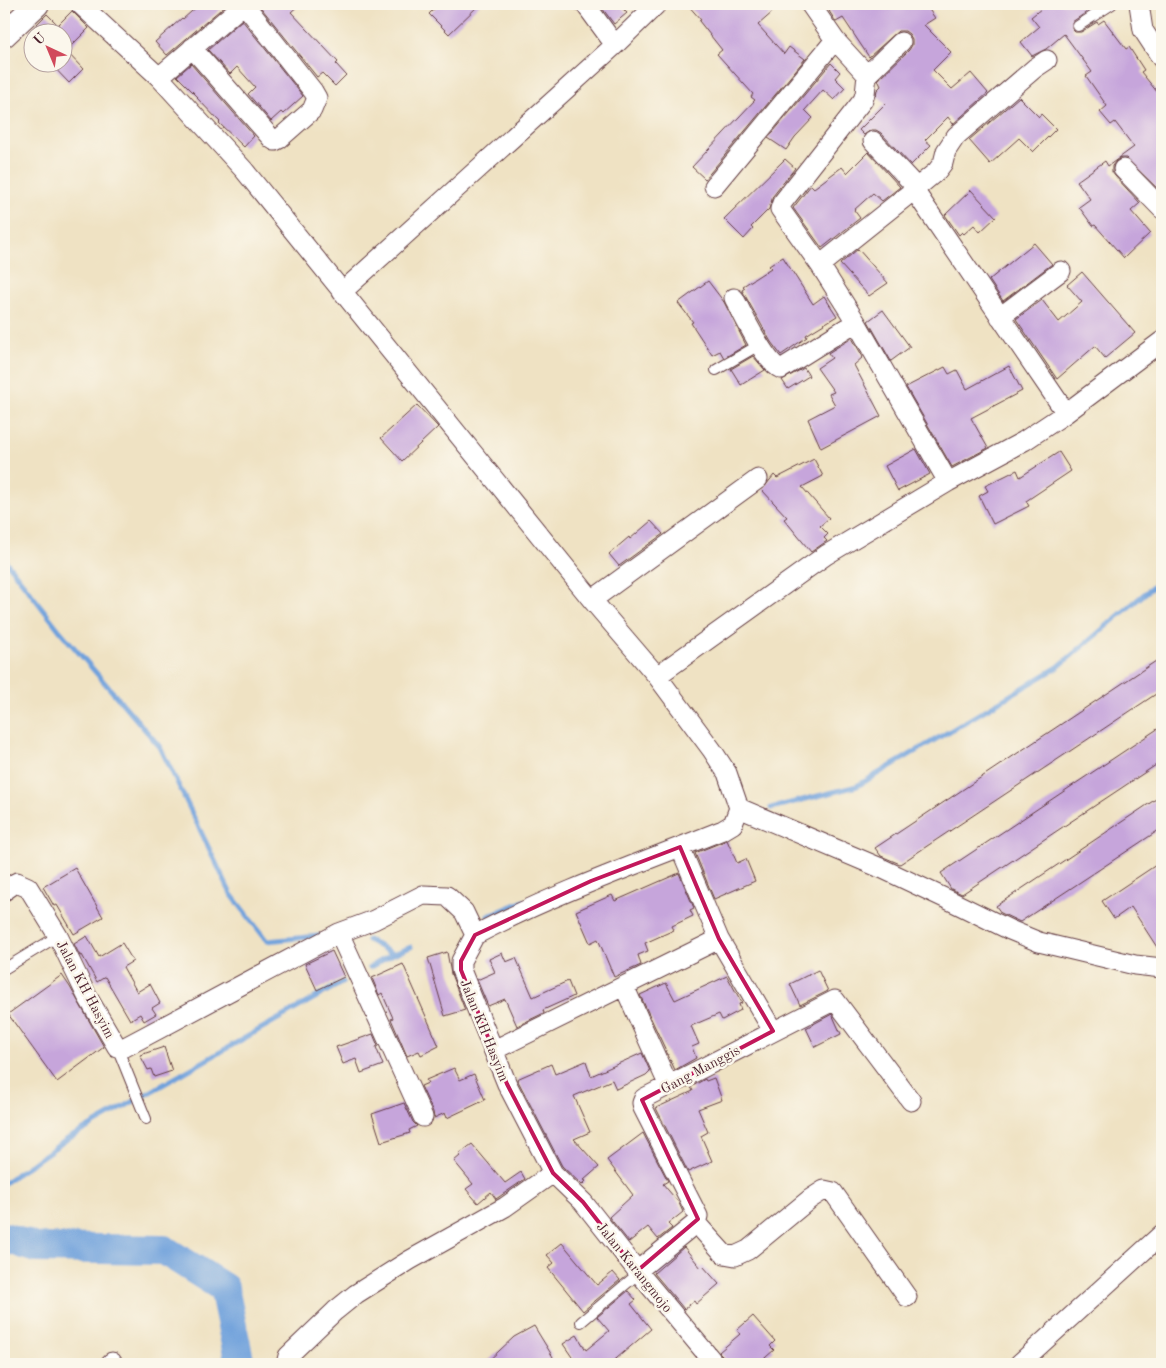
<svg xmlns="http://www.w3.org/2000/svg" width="1166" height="1368" viewBox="0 0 1166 1368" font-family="'Old Standard TT',serif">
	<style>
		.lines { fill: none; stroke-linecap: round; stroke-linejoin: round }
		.stream { stroke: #71a2dc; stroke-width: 5 }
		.river { stroke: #71a2dc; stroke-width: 30 }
		.building { fill: #c6a5db }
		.service-casing { stroke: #633c42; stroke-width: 12 }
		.minor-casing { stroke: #633c42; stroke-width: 21 }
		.tertiary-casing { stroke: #633c42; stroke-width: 26 }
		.service { stroke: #fff; stroke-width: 10 }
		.minor { stroke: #fff; stroke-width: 19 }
		.tertiary { stroke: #fff; stroke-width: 24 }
		.marked { fill: none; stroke: #c2185b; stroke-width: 4; stroke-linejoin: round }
		.labels { text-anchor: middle; stroke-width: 5; stroke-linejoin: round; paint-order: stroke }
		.street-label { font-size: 14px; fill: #4a1f2b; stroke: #fbf7ec }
	</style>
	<rect width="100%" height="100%" fill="#fbf7ec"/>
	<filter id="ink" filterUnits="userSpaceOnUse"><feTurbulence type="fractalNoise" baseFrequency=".02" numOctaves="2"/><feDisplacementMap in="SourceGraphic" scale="10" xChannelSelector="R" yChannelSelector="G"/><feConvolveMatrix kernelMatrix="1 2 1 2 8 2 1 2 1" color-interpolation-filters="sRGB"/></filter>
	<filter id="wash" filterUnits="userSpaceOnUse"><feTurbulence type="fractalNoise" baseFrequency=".0096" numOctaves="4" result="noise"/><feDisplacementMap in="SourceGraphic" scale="20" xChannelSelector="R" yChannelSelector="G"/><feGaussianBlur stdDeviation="1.12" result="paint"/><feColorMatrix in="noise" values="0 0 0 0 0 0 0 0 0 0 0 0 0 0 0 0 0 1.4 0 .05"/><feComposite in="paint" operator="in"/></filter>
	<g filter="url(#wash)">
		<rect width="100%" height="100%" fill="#efe2c3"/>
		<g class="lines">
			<path class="stream" d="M 4,559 L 60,631 L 160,747 L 231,894 L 267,941 L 319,936
				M 771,808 L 857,786 L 1058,667 L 1162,579
				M 488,916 L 524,901
				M 368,940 L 393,954
				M 370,967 L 393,954 L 411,947
				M 4,1183 L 66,1140 L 343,982"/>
			<path class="river" d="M 4,1237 L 36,1248 L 164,1250 L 224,1288 L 240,1364"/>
		</g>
		<g id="blocks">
			<path class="building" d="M 200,4 L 227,4 L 167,55 L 155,42 L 182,18 L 183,19 Z
				M 258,4 L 300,4 L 291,12 L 338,62 L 336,64 L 346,75 L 335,86 L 322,73 L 317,77 Z
				M 439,4 L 480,4 L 449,34 L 429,14 Z
				M 599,4 L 618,4 L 627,13 L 614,24 Z
				M 687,4 L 782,4 L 758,25 L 784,54 L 789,47 L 805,59 L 705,179 L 692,167 L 755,100 L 751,97 L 753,94 L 717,54 L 722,50 L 699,21 L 701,20 Z
				M 834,4 L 925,4 L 935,18 L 924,25 L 951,52 L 933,70 L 952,89 L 971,73 L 988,93 L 953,124 L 948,117 L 925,140 L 931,145 L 911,165 L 881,133 L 876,130 L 871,130 L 864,135 L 859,130 L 885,104 L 876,95 L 877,90 L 881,86 L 878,80 L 909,50 L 912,45 L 912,39 L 909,34 L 905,31 L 898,31 L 869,57 L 843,18 L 836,22 L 829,11 L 835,6 Z
				M 1047,4 L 1080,4 L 1087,12 L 1072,22 L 1072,29 L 1075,32 L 1081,32 L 1097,22 L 1098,24 L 1104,20 L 1126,49 L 1129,47 L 1144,70 L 1141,72 L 1162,98 L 1162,193 L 1126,158 L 1121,158 L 1116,161 L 1112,166 L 1112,172 L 1115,176 L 1140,203 L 1131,211 L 1150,233 L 1124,258 L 1095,225 L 1093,226 L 1079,207 L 1090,199 L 1077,181 L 1105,161 L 1108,166 L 1134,147 L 1115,122 L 1111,125 L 1100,112 L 1107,106 L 1086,76 L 1092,72 L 1064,34 L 1046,49 L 1032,56 L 1021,42 L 1039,27 L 1031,17 Z
				M 72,11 L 89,28 L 66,51 L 83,69 L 69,83 L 49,62 L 62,62 L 62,32 L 29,32 L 47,14 L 58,25 Z
				M 242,20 L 303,96 L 283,114 L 281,112 L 271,121 L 248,94 L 255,87 L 237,67 L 230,74 L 208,50 Z
				M 831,63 L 840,72 L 835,78 L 845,88 L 834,100 L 823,90 L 805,110 L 813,118 L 795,137 L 786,150 L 768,138 Z
				M 191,64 L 254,136 L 244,147 L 219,123 L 220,122 L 197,98 L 198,97 L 177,76 Z
				M 1019,97 L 1039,117 L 1041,114 L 1056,129 L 1033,152 L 1019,138 L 990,164 L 969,140 Z
				M 868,152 L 900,187 L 882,201 L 873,193 L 854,210 L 860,218 L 822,248 L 793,208 L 811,185 L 814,188 L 842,167 L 847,173 Z
				M 785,159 L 795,168 L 773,196 L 769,209 L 751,227 L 753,229 L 744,239 L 724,219 Z
				M 971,190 L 996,217 L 980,232 L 974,225 L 964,234 L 962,232 L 959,235 L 945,215 Z
				M 1034,243 L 1052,264 L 1003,301 L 989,280 Z
				M 858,249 L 888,283 L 869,296 L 840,264 Z
				M 783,257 L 813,304 L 824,296 L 837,316 L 806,335 L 807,337 L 781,355 L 771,342 L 742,290 L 745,288 L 743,286 L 771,268 L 769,266 Z
				M 1082,272 L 1135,333 L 1105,358 L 1095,346 L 1057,379 L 1016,319 L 1042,300 L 1059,322 L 1082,302 L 1067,285 Z
				M 708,281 L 724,302 L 746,345 L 724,358 L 720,351 L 712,355 L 691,323 L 693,322 L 678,303 Z
				M 883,310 L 910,347 L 891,361 L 868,321 Z
				M 852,338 L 863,357 L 854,365 L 881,416 L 821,448 L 808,419 L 835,405 L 829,394 L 834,392 L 817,368 L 832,358 L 828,353 Z
				M 753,356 L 765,370 L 741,385 L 731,369 Z
				M 1009,366 L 1022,391 L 971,418 L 988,448 L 952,467 L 906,387 L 945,367 L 949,374 L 957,370 L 967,389 Z
				M 804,368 L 809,376 L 788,389 L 782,380 Z
				M 417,405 L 438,427 L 402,461 L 381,438 Z
				M 916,449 L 930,474 L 898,491 L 885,466 Z
				M 1059,452 L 1071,471 L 1026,501 L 1029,506 L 993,524 L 979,496 L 988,491 L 985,486 L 1017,470 L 1020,477 Z
				M 814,459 L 823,476 L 802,487 L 829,518 L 820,526 L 828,534 L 824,538 L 827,541 L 811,552 L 784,519 L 787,517 L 762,490 L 774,475 L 777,478 Z
				M 651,521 L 663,534 L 619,566 L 609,554 L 629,537 L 630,539 Z
				M 1162,657 L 1162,690 L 900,864 L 881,856 L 875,848 Z
				M 1162,726 L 1162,761 L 962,894 L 951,889 L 941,873 Z
				M 1162,795 L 1162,828 L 1020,922 L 1001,913 L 996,906 Z
				M 727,840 L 737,863 L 746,859 L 755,881 L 714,899 L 695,853 Z
				M 1162,861 L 1162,955 L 1131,907 L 1114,919 L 1102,901 Z
				M 75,868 L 103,917 L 74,934 L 57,905 L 54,906 L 43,887 Z
				M 679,873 L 694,908 L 690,910 L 693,916 L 672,926 L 674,930 L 645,943 L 648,951 L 638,955 L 641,965 L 614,977 L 598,939 L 590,943 L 576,911 L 612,895 L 615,901 Z
				M 87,936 L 99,957 L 122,943 L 133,961 L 123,967 L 137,992 L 150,984 L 160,1003 L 152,1008 L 156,1014 L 144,1021 L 140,1014 L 130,1020 L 105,977 L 97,982 L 82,955 L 80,956 L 74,944 Z
				M 332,951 L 344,977 L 317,990 L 305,964 Z
				M 447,952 L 451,974 L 465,1010 L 445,1016 L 428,958 Z
				M 502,953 L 506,962 L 516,958 L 533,997 L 568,981 L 574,996 L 543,1010 L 544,1013 L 517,1026 L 505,999 L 488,1006 L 477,980 L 495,972 L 489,959 Z
				M 403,964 L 439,1046 L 421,1055 L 419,1051 L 407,1056 L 391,1019 L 393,1018 L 382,993 L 379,995 L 372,978 Z
				M 818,970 L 828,991 L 800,1005 L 790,984 Z
				M 62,975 L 70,987 L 104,1047 L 57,1082 L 8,1014 Z
				M 727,976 L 742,1003 L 739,1004 L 741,1010 L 722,1020 L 719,1014 L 691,1026 L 699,1044 L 692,1047 L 696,1058 L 675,1070 L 640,995 L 666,983 L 675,1000 Z
				M 832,1014 L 841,1034 L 815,1047 L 806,1028 Z
				M 373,1034 L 378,1046 L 376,1047 L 383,1065 L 361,1073 L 356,1059 L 343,1064 L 336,1047 Z
				M 164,1047 L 172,1071 L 154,1077 L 151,1069 L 148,1070 L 140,1055 Z
				M 642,1053 L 650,1071 L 646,1075 L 616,1089 L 612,1080 L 574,1096 L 590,1132 L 574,1139 L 599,1167 L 584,1180 L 586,1181 L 582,1185 L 562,1166 L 517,1079 L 551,1064 L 555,1074 L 586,1061 L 591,1076 Z
				M 454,1068 L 460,1080 L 474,1074 L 485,1100 L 447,1118 L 445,1113 L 434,1118 L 433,1112 L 421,1086 L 428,1083 L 426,1080 Z
				M 714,1078 L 722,1100 L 698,1109 L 708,1132 L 701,1136 L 712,1161 L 688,1172 L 656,1108 L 693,1091 L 691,1087 L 705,1079 L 706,1081 Z
				M 404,1103 L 413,1122 L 417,1126 L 409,1130 L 410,1133 L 381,1142 L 372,1114 Z
				M 643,1133 L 668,1181 L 663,1184 L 679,1203 L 683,1212 L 668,1224 L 672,1228 L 658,1239 L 648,1227 L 629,1242 L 609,1217 L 633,1195 L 607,1160 Z
				M 472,1144 L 505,1183 L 521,1172 L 525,1179 L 496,1199 L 491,1192 L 478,1203 L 466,1189 L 473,1184 L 454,1161 L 460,1156 L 459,1154 Z
				M 562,1243 L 597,1285 L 613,1272 L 620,1280 L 583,1311 L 548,1268 L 554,1263 L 547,1255 Z
				M 684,1247 L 701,1268 L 703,1266 L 719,1284 L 696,1304 L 694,1301 L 684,1309 L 654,1273 Z
				M 628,1291 L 636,1300 L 631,1304 L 651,1329 L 610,1364 L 569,1364 L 574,1360 L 563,1344 L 577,1335 L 586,1350 L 609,1331 L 597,1317 Z
				M 753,1316 L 775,1341 L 770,1346 L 774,1350 L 758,1364 L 726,1364 L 724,1357 L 719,1352 L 740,1334 L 737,1330 Z
				M 534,1326 L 553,1357 L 548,1364 L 485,1364 L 514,1337 Z"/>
		</g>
	</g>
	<g filter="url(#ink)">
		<use href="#blocks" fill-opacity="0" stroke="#633c42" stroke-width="1"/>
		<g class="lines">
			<defs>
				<path id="service" d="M 1078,26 L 1112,4
					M 716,370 L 759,345
					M 4,969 L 58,936
					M 117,1047 L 146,1119
					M 581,1322 L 639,1273"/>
				<path id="minor" d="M 80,4 L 159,77 L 244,170 L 592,600 L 657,676 L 712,750 L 727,773 L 739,808 L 733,824 L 723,830 C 640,863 555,893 475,935
					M 585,4 L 615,45 L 657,4
					M 810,4 L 835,40 L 867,75 L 901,42
					M 1139,4 L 1143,30 L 1162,59
					M 192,48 L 272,139 L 275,141 L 279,139 L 312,110 L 317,98 L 313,91 L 244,4
					M 867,75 L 865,94 L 863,100 L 782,203 L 780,209 L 820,265 L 856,322 L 948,482
					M 159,77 L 244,4
					M 873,141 L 917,188
					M 1123,169 L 1162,209
					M 714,186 L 835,40
					M 914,190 L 937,171 L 943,163 L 946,151 L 956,136 L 1035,68 L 1047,60
					M 820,265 L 914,190 L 1066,413
					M 342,292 L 615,45
					M 734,298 C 743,314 765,363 781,369 L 856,322
					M 1000,317 L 1061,271
					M 592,600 L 758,479
					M 657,676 L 826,555 L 948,482 L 1024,441 L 1066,413 L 1162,341
					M 739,808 L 883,869 L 953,902 L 1010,930 L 1039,942 L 1135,965 L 1162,968
					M 680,847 L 719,939 L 773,1031
					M 4,891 L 17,882 L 28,887 L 58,936 L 87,996 L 117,1047 L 125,1047 L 339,933 L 374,920 L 423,895 L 447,896 L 464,912 L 475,935
					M 339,933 L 423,1117
					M 475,935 L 461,961 L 461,970 L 507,1084 L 553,1173 L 583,1202 L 639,1273 L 715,1364
					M 624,986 L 668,1084
					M 494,1050 L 719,939
					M 696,1223 L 724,1254 L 735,1256 L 748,1250 L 810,1199 L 824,1190 L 833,1192 L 907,1297
					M 637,1271 L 696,1223 L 698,1216 L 643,1108 L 642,1103 L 644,1098 L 835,1000 L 911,1101
					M 110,1364 L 112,1362
					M 286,1364 L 288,1356 L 335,1311 L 356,1294 L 410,1260 L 505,1207 L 553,1173
					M 1019,1364 L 1162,1234"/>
				<path id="tertiary" d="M 4,35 L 37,4"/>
			</defs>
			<use href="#service" class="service-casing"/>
			<use href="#minor" class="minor-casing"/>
			<use href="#tertiary" class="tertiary-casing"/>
			<use href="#service" class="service"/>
			<use href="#minor" class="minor"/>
			<use href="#tertiary" class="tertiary"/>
		</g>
	</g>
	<path class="marked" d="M 680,847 L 719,939 L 773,1031 L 642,1100 L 698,1219 L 637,1271 L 583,1202 L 553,1173 L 507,1084 L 461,970 L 461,961 L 475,935 L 591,881 Z"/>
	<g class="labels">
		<g class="street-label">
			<text transform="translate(86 989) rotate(62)" y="5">Jalan KH Hasyim</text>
			<text transform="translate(485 1030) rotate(68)" y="5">Jalan KH Hasyim</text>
			<text transform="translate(700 1069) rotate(-28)" y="5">Gang Manggis</text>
			<text transform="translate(635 1267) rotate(51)" y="5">Jalan Karangmojo</text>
		</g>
	</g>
	<rect width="1166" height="1368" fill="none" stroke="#fbf7ec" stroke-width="20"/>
	<g transform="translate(48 48) rotate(316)"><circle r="24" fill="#fbf7ec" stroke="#b4a19f"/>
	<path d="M0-4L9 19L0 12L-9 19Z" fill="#d1495b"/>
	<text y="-8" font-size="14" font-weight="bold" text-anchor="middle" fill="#4a1f2b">U</text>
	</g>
</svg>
